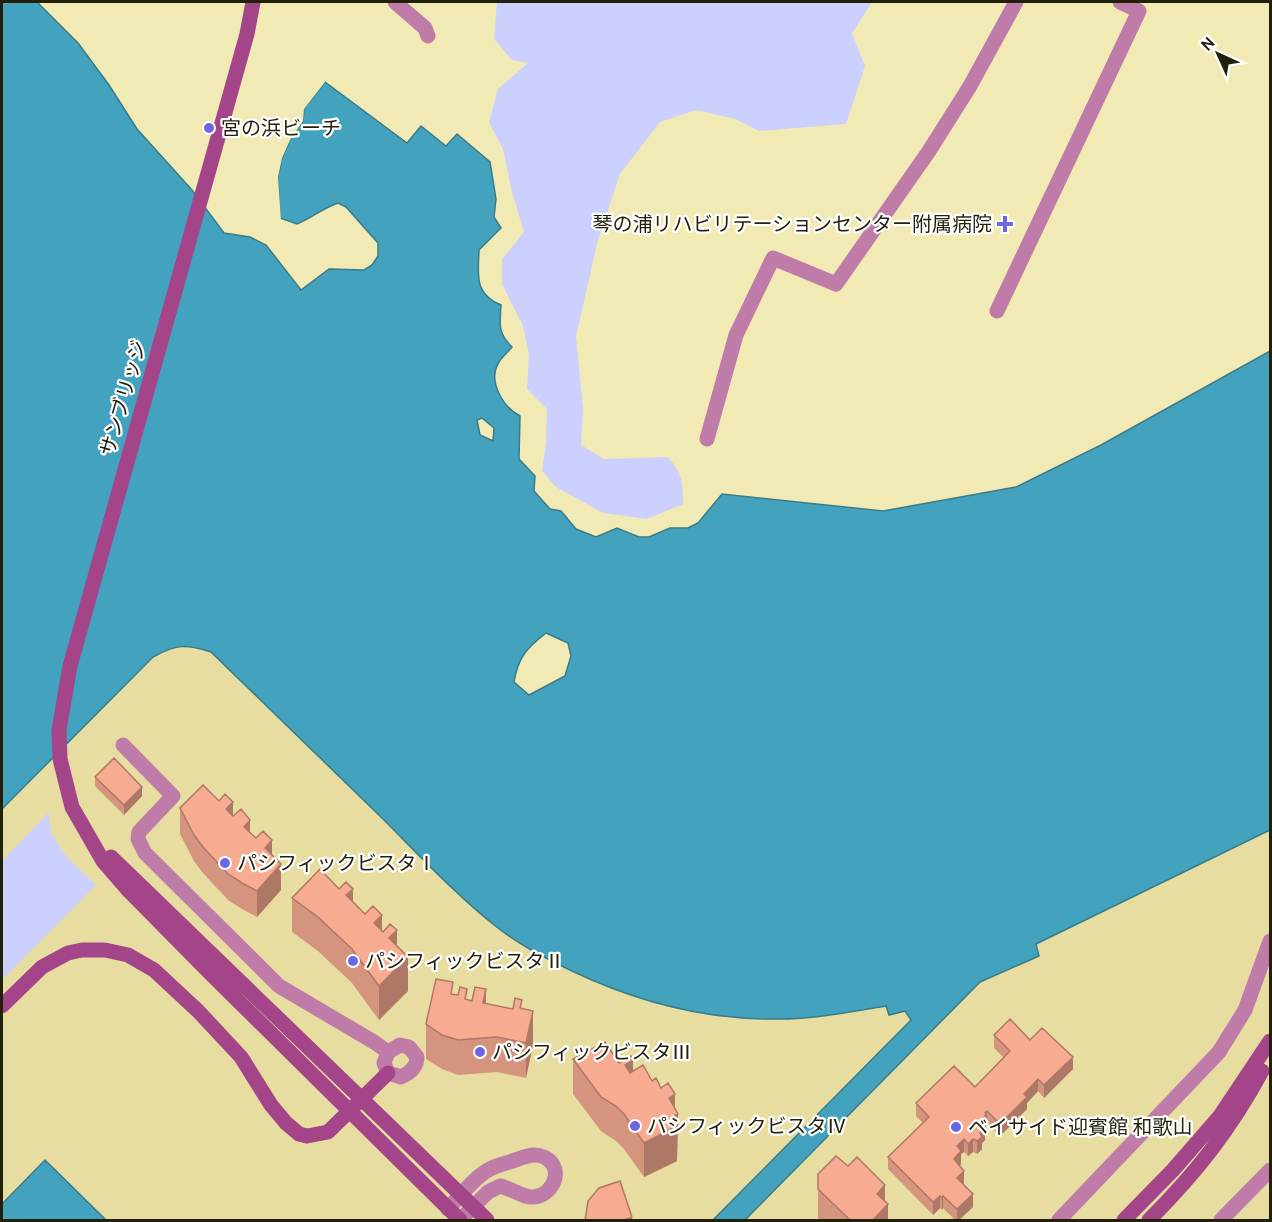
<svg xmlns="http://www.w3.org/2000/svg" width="1272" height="1222" viewBox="0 0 1272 1222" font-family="Cabin,'Noto Sans JP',sans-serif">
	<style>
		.built { fill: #e7dda1 }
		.green { fill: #cbd0fe }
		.water { fill: #43a3be; stroke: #397b88; stroke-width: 1.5; fill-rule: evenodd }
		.pier { fill: #f2eab4 }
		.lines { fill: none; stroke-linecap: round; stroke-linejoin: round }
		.street { stroke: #bf7ca8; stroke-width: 15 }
		.secondary { stroke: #a44489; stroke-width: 15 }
		.wall { fill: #d4947d }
		.shaded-wall { fill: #ad7866 }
		.building { fill: #f7ac91; stroke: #ad7866; stroke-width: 1.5 }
		.poi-dot { fill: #6a67e1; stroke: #fff; stroke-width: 2 }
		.labels { text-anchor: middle; stroke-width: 4.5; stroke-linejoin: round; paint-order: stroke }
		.poi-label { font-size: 20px; fill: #221f0a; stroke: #fff; text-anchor: start }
		.street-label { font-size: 20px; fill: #221f0a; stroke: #fff }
	</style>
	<rect width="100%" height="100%" fill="#f2eab4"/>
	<path class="built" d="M 179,645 L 211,651 L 452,887 L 499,929 L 542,957 L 598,984 L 673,1009 L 725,1017 L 778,1019 L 830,1016 L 886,1006 L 905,1011 L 912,1020 L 713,1220 L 106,1220 L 45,1160 L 2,1204 L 2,809 L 153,657 L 167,649 Z
		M 1270,830 L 1270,1220 L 745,1220 L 980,982 L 1039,956 L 1036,944 Z"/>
	<path class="green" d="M 497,2 L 872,2 L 852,33 L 865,66 L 846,124 L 759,131 L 735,119 L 696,110 L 660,122 L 620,174 L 598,240 L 576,336 L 583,409 L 581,445 L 604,459 L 668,457 C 682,473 683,483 683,504 L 647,519 L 603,513 L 556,487 L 542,471 L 546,443 L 547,409 L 527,389 L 529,354 L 523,326 L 502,284 L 502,259 L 524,232 L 512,192 L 503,149 L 489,122 L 498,89 L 528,63 L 512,60 L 494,39 Z
		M 49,812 C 47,845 75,864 96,885 L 2,980 L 2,861 Z"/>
	<path class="water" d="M 2,2 L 37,2 L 78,43 L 109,85 L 137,129 L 192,190 L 224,233 L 250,237 L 266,245 L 301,290 L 329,269 L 364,270 L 372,265 L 378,256 L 378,243 L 346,207 L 338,203 C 323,208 312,218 297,224 L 280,218 L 278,177 L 282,158 L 290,140 L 303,121 L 304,109 L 325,82 L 407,143 L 421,126 L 446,146 L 457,134 L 490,162 L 496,199 L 494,217 L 501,228 L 479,250 C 478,275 474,294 501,305 C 500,324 497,332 512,347 C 508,352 502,357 499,362 C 487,381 503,407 520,416 L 519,459 L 535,476 L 534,491 L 550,509 L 561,511 L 576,529 L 596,537 L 617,528 L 639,537 L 649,537 L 670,528 L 688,528 L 698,523 L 722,494 L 883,511 L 1016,487 L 1101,445 L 1270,351 L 1270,830 L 1036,944 L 1039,956 L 980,982 L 745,1220 L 713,1220 L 911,1020 L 905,1011 L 889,1015 L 886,1006 C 850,1012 814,1019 778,1019 C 706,1020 637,1002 572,971 C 547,959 521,946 498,928 C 457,896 420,856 383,819 C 326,763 268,708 211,652 C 186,644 176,644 153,657 L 2,809 ZM 482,418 L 494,428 L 493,441 L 480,435 L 477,420 ZM 546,633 L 568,643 L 571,656 L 565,676 L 529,695 L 514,682 C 518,657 527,648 546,633 Z
		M 45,1160 L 106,1220 L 2,1220 L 2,1204 Z"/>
	<path class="pier" d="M 323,80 L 325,82 L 304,109 L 303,121 L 290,140 L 282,158 L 278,177 L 281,221 L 277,218 L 275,198 L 275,177 L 279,157 L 287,138 L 300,120 L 301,108 Z"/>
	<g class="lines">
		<path class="street" d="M 395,2 L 425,28 L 428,36
			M 997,311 L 1139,11 L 1120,2
			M 707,439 L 736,335 L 773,258 L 836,284 L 929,151 L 970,86 L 1016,2
			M 123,745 L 173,796 L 139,832 L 138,839 L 145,853 L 279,986 L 374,1042 L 388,1052 L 384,1063 L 388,1073 L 401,1077 C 410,1073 417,1067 417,1057 L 409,1047 L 400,1045 L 388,1052
			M 448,1209 C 460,1196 473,1179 488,1170 C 496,1165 508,1163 518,1159 C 527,1156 535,1153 544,1157 C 565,1167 554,1195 534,1197 C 523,1198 511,1188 500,1186 L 488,1192 L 460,1220
			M 1059,1220 L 1219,1052 L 1245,1010 L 1270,941
			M 1221,1220 L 1270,1170"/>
		<path class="secondary" d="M 253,2 L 247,34 L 70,666 L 59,730 L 60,759 L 72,807 L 103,861 L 129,891 L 211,974 L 460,1220
			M 111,857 L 487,1220
			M 2,1006 L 42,967 L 68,953 L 82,950 L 105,950 L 128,955 L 154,970 L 198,1011 L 241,1057 L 271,1105 L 286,1123 L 299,1134 L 307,1136 L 328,1132 L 388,1073
			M 1124,1220 L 1173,1170 L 1220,1116 L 1270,1041
			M 1149,1220 C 1196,1173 1230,1130 1262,1071"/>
	</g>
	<path class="wall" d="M 95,777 L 142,796 L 124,815 L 95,786 Z
		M 180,808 L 233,816 L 272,855 L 281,890 L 257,917 L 242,909 L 228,900 L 203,873 L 194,861 L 180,834 Z
		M 292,898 L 353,902 L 397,946 L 408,991 L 379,1020 L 352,983 L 318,951 L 292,932 Z
		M 453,994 L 467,1000 L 513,1009 L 522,1008 L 533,1045 L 526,1078 L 497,1072 L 458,1075 L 442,1069 L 426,1059 L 426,1024 Z
		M 994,1035 L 1030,1040 L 1073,1069 L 1044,1098 L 1038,1091 L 1027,1103 L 1027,1109 L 1000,1136 L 987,1123 L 986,1124 L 986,1128 L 985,1129 L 985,1140 L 982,1143 L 982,1149 L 977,1154 L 973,1152 L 968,1156 L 964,1152 L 961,1154 L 961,1164 L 960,1166 L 964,1183 L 963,1185 L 973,1207 L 958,1221 L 956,1221 L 943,1208 L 942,1210 L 940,1208 L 933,1215 L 888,1169 L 888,1157 L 923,1123 L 916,1116 L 916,1103 L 975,1087 L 1004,1058 L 994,1048 Z
		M 573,1059 L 619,1063 L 652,1081 L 661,1088 L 678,1114 L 677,1161 L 644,1177 L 624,1149 L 616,1141 L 601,1131 L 573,1094 Z
		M 848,1166 L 885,1202 L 888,1221 L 818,1221 L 818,1174 Z"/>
	<path class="shaded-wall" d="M 142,787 L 142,796 L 124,815 L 124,805 Z
		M 233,802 L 233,828 L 226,809 Z
		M 250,820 L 250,846 L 244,827 Z
		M 272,840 L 272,866 L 265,848 Z
		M 281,864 L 281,890 L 257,917 L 257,891 Z
		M 353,889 L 353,923 L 346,895 Z
		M 382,915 L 382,950 L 374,923 Z
		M 397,930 L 397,965 L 389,938 Z
		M 408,957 L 408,991 L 379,1020 L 379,986 Z
		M 486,989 L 486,1024 L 483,1003 Z
		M 533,1011 L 533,1045 L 526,1078 L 526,1043 Z
		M 1073,1057 L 1073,1069 L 1044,1098 L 1044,1085 Z
		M 633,1060 L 633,1095 L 625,1065 Z
		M 1038,1079 L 1038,1091 L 1027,1103 L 1027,1109 L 1000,1136 L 1000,1124 L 1024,1094 Z
		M 675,1094 L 675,1116 L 678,1114 L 677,1161 L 644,1177 L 644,1143 L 669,1098 Z
		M 987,1111 L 987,1123 L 986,1124 L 986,1128 L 985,1129 L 985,1140 L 982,1143 L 982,1149 L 977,1154 L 977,1141 L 980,1122 L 985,1113 Z
		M 964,1139 L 964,1152 L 961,1154 L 961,1164 L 954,1172 L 954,1159 L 957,1146 Z
		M 973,1139 L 973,1152 L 968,1156 L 968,1144 Z
		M 964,1171 L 964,1183 L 957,1191 L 957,1178 Z
		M 885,1185 L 885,1207 L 888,1204 L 888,1221 L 872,1221 L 877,1194 Z
		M 973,1194 L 973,1207 L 958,1221 L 957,1221 L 957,1209 Z
		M 940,1196 L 940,1208 L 933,1215 L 933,1202 Z
		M 943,1196 L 943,1208 L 942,1210 L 942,1198 Z
		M 632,1217 L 632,1221 L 622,1221 Z"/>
	<path class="building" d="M 114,758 L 142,787 L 124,805 L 95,777 Z
		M 203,785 L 219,801 L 225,794 L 233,802 L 226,809 L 233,816 L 241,809 L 250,820 L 244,827 L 256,838 L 263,831 L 272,840 L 265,848 L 281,864 L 257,891 L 242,883 L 228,874 L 203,847 L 194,835 L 180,808 Z
		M 320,869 L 339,889 L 346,882 L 353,889 L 346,895 L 365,914 L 373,906 L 382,915 L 374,923 L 383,932 L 390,924 L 397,930 L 389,938 L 408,957 L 379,986 L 352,949 L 318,917 L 292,898 Z
		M 436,979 L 453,982 L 451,994 L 458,995 L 460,987 L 467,989 L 465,999 L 472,1001 L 475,987 L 486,989 L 483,1003 L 513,1009 L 515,998 L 522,1000 L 520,1008 L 533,1011 L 526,1043 L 497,1037 L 458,1040 L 442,1035 L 426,1024 Z
		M 1010,1019 L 1030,1040 L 1042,1028 L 1073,1057 L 1044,1085 L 1038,1079 L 1024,1094 L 1027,1097 L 1000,1124 L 987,1111 L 985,1113 L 986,1115 L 980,1122 L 985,1128 L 980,1133 L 982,1137 L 977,1141 L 973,1139 L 968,1144 L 964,1139 L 957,1146 L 961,1151 L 954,1159 L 964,1171 L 957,1178 L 973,1194 L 957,1209 L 943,1196 L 942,1198 L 940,1196 L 933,1202 L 888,1157 L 929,1117 L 916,1103 L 954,1066 L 975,1087 L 1010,1051 L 994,1035 Z
		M 605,1042 L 619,1063 L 631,1056 L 633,1060 L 625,1065 L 630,1073 L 643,1065 L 652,1081 L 656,1078 L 661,1088 L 668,1083 L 675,1094 L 669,1098 L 678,1114 L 672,1117 L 677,1126 L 644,1143 L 624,1114 L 616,1106 L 601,1097 L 573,1059 Z
		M 836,1156 L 848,1166 L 857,1157 L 885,1185 L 877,1194 L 888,1204 L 872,1221 L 851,1221 L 818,1189 L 818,1174 Z
		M 620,1181 L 632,1217 L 622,1221 L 585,1221 L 588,1201 L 599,1188 Z"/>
	<g class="poi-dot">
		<circle cx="209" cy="128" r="6"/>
		<path d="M1002 215h6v6h6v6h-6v6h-6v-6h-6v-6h6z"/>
		<circle cx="225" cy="863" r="6"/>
		<circle cx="353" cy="961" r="6"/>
		<circle cx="480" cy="1052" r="6"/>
		<circle cx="635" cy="1126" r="6"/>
		<circle cx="956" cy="1127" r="6"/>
	</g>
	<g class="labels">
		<g class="poi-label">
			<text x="221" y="135">宮の浜ビーチ</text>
			<text x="992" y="231" text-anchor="end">琴の浦リハビリテーションセンター附属病院</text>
			<text x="237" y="870">パシフィックビスタⅠ</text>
			<text x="365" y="968">パシフィックビスタⅡ</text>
			<text x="492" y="1059">パシフィックビスタⅢ</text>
			<text x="647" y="1133">パシフィックビスタⅣ</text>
			<text x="968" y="1134">ベイサイド迎賓館 和歌山</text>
		</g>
		<g class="street-label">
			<text transform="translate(123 398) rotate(-74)" y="7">サンブリッジ</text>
		</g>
	</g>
	<rect width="1272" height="1222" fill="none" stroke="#221f0a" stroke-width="6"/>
	<g transform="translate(1218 54) rotate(315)" stroke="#ffffff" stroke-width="4.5" paint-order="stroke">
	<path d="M0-4.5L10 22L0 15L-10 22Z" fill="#221f0a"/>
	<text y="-9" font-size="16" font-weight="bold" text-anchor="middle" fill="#221f0a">N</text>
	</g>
</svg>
